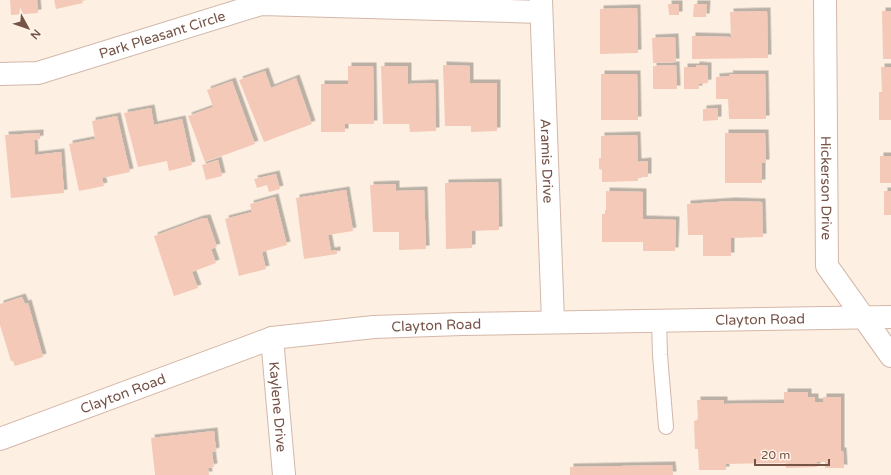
<svg xmlns="http://www.w3.org/2000/svg" width="891" height="475" viewBox="0 0 891 475" font-family="'Varela Round',sans-serif">
	<style>
		.building { fill: #f4c9b8; filter: url(#shadow) }
		.lines { fill: none; stroke-linecap: round; stroke-linejoin: round }
		.lane-casing { stroke: #d1b8ab; stroke-width: 16 }
		.street-casing { stroke: #d1b8ab; stroke-width: 24 }
		.secondary-casing { stroke: #d4b7a8; stroke-width: 24 }
		.lane { stroke: #fff; stroke-width: 14 }
		.street { stroke: #fff; stroke-width: 22 }
		.secondary { stroke: #fff; stroke-width: 22 }
		.labels { text-anchor: middle; stroke-width: 3; stroke-linejoin: round; paint-order: stroke }
		.street-label { font-size: 14px; fill: #765347; stroke: #fff4e9 }
	</style>
	<defs>
		<filter id="shadow"><feDropShadow dx="3.5" dy="-3.5" stdDeviation="0" flood-color="#0004"/></filter>
	</defs>
	<rect width="100%" height="100%" fill="#fdf0e2"/>
	<path class="building" d="M 10,0 L 37,0 L 38,13 L 11,15 Z
		M 54,0 L 82,0 L 83,3 L 56,9 Z
		M 668,4 L 679,4 L 679,15 L 669,15 Z
		M 694,4 L 707,4 L 706,17 L 693,17 Z
		M 637,8 L 638,53 L 600,54 L 600,9 Z
		M 767,11 L 768,58 L 692,59 L 692,36 L 731,37 L 730,12 Z
		M 882,11 L 891,11 L 891,59 L 883,59 Z
		M 675,37 L 676,62 L 653,63 L 652,38 Z
		M 443,65 L 470,66 L 470,83 L 497,83 L 497,131 L 471,132 L 471,126 L 445,126 Z
		M 676,65 L 677,89 L 653,89 L 653,66 Z
		M 696,65 L 708,66 L 708,83 L 699,84 L 699,89 L 684,89 L 684,67 L 696,67 Z
		M 348,66 L 373,66 L 374,124 L 345,124 L 345,132 L 321,132 L 321,84 L 348,84 Z
		M 381,66 L 408,66 L 408,84 L 435,83 L 436,131 L 410,132 L 409,124 L 383,124 Z
		M 881,67 L 891,67 L 891,120 L 879,120 L 879,92 L 882,92 Z
		M 265,71 L 271,88 L 296,78 L 312,124 L 264,142 L 239,80 Z
		M 601,74 L 637,74 L 638,120 L 601,120 Z
		M 729,74 L 765,74 L 766,119 L 729,119 L 728,99 L 716,99 L 716,77 L 730,76 Z
		M 232,81 L 255,144 L 205,162 L 188,116 L 213,107 L 207,90 Z
		M 151,108 L 154,125 L 182,119 L 192,165 L 169,171 L 167,161 L 138,167 L 124,113 Z
		M 718,108 L 718,120 L 703,121 L 703,109 Z
		M 117,116 L 130,172 L 102,178 L 104,186 L 79,191 L 69,144 L 95,139 L 92,121 Z
		M 40,133 L 40,139 L 34,140 L 35,155 L 61,152 L 64,193 L 11,198 L 5,135 Z
		M 725,133 L 765,133 L 766,163 L 762,163 L 762,183 L 725,183 Z
		M 637,135 L 638,162 L 648,161 L 648,177 L 638,177 L 638,181 L 602,182 L 602,170 L 599,169 L 599,158 L 601,158 L 601,136 Z
		M 880,156 L 891,156 L 891,183 L 880,183 Z
		M 218,160 L 222,176 L 206,180 L 202,165 Z
		M 276,174 L 280,189 L 269,192 L 267,185 L 257,188 L 254,179 Z
		M 498,182 L 499,230 L 472,231 L 472,248 L 446,249 L 445,183 Z
		M 396,184 L 396,191 L 424,190 L 426,249 L 399,250 L 399,232 L 373,232 L 370,185 Z
		M 346,190 L 353,231 L 328,235 L 331,251 L 337,250 L 337,254 L 304,259 L 296,198 Z
		M 606,191 L 643,192 L 643,219 L 676,220 L 675,251 L 643,251 L 643,242 L 602,242 L 602,214 L 606,214 Z
		M 884,191 L 891,191 L 891,215 L 884,215 Z
		M 275,197 L 287,245 L 262,252 L 266,269 L 239,276 L 225,219 L 252,212 L 250,204 Z
		M 732,201 L 762,202 L 763,237 L 731,238 L 731,256 L 703,256 L 703,235 L 688,235 L 687,204 Z
		M 207,218 L 217,247 L 211,249 L 216,263 L 192,272 L 198,288 L 174,296 L 154,236 L 200,219 Z
		M 22,297 L 25,304 L 28,303 L 43,357 L 15,366 L 13,361 L 11,361 L 0,325 L 0,304 Z
		M 784,392 L 808,392 L 808,397 L 815,397 L 815,402 L 823,402 L 823,397 L 841,397 L 841,451 L 843,451 L 844,468 L 825,468 L 825,462 L 817,462 L 817,467 L 786,468 L 786,463 L 726,464 L 726,470 L 699,470 L 698,449 L 695,449 L 694,421 L 698,420 L 697,400 L 724,400 L 724,404 L 784,403 Z
		M 214,431 L 216,451 L 212,452 L 214,467 L 208,468 L 209,475 L 155,475 L 151,438 Z
		M 672,465 L 673,475 L 570,475 L 570,467 Z"/>
	<g class="lines">
		<defs>
			<path id="lane" d="M 659,320 L 660,355 L 666,427"/>
			<g id="street">
				<path id="s1" d="M 541,0 L 553,321"/>
				<path id="s2" d="M 825,0 L 827,266 L 891,356"/>
				<path id="s3" d="M 0,74 L 38,73 L 261,4 L 541,12"/>
				<path id="s4" d="M 272,338 L 284,475"/>
			</g>
			<g id="secondary">
				<path id="s5" d="M 0,439 L 272,338 L 374,327 L 462,324 L 891,317"/>
			</g>
		</defs>
		<use href="#lane" class="lane-casing"/>
		<use href="#street" class="street-casing"/>
		<use href="#secondary" class="secondary-casing"/>
		<use href="#lane" class="lane"/>
		<use href="#street" class="street"/>
		<use href="#secondary" class="secondary"/>
	</g>
	<g class="labels">
		<g class="street-label">
			<text dy="5" stroke="none"><textPath href="#s3" startOffset="168">Park Pleasant Circle</textPath></text>
			<text dy="5" stroke="none"><textPath href="#s1" startOffset="161">Aramis Drive</textPath></text>
			<text dy="5" stroke="none"><textPath href="#s2" startOffset="188">Hickerson Drive</textPath></text>
			<text dy="5" stroke="none"><textPath href="#s5" startOffset="779">Clayton Road</textPath></text>
			<text dy="5" stroke="none"><textPath href="#s5" startOffset="455">Clayton Road</textPath></text>
			<text dy="5" stroke="none"><textPath href="#s5" startOffset="131">Clayton Road</textPath></text>
			<text dy="5" stroke="none"><textPath href="#s4" startOffset="69">Kaylene Drive</textPath></text>
		</g>
	</g>
	<g transform="translate(28 28) rotate(130)" stroke="#fff4e9" stroke-width="3" paint-order="stroke">
	<path d="M0-3L7 15L0 10L-7 15Z" fill="#765347"/>
	<text y="-6" font-size="11" font-weight="bold" text-anchor="middle" fill="#765347">N</text>
	</g>
	<path d="M755 459v6h74v-6" fill="none" stroke="#765347" stroke-width="2"/>
	<text x="761" y="459" font-size="12" fill="#765347" stroke="#fff4e9" stroke-width="3" paint-order="stroke">20 m</text>
</svg>
